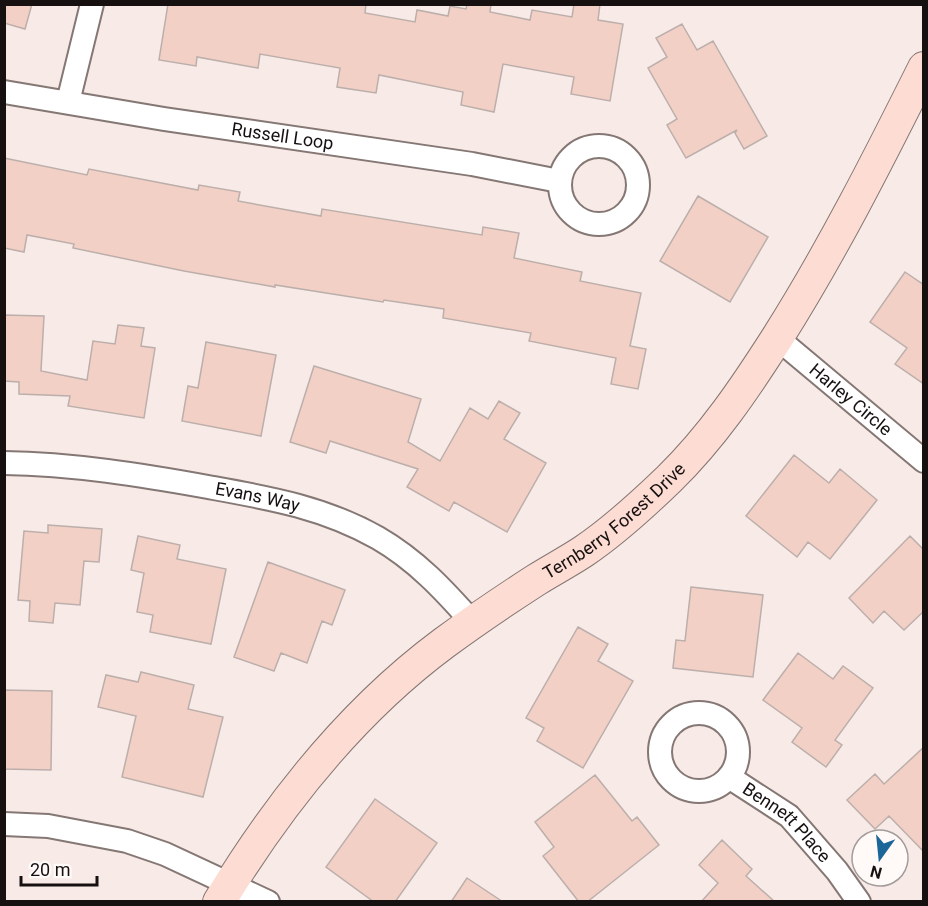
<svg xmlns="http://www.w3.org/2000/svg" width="928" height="906" viewBox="0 0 928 906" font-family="Roboto,sans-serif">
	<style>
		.building { fill: #f3d0c6; stroke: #bcafab; stroke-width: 1.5 }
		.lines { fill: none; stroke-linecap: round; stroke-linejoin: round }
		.street-casing { stroke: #847774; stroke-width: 26 }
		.secondary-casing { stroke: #847774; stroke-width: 34 }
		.street { stroke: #fff; stroke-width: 22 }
		.secondary { stroke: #fddcd3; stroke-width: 32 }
		.labels { text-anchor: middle; stroke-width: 4.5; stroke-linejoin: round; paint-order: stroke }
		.street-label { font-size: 18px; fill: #161110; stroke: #fff9f8 }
	</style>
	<rect width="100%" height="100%" fill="#f8eae6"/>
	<path class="building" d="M 4,4 L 32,4 L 25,29 L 4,23 Z
		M 168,4 L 366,4 L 365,13 L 415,22 L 417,10 L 448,16 L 450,6 L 466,9 L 467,4 L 491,4 L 490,12 L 530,20 L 532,10 L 572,17 L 574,4 L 600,4 L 598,20 L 623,24 L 610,101 L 571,94 L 574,77 L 503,64 L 494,112 L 461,105 L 463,92 L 379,75 L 376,93 L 337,87 L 340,68 L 260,54 L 258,68 L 197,57 L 196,66 L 159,60 Z
		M 682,24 L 697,50 L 713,41 L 767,136 L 744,149 L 735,133 L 737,130 L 686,158 L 667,125 L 677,119 L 648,68 L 667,57 L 656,38 Z
		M 4,158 L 87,175 L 89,169 L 198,190 L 199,185 L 240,192 L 238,201 L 321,216 L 322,209 L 482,235 L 483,227 L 519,233 L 514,258 L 582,272 L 580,281 L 641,293 L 630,346 L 646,349 L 638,389 L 611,384 L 616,358 L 529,341 L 531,333 L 443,318 L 444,309 L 384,300 L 383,302 L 275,285 L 275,287 L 184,271 L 73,248 L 74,244 L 27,235 L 24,252 L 4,248 Z
		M 698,196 L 768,237 L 730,302 L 660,261 Z
		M 905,272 L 924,285 L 924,384 L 895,364 L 907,348 L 870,322 Z
		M 4,315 L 44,316 L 41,371 L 87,380 L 93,341 L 115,344 L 118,325 L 144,328 L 141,346 L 155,348 L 144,418 L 68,406 L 70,396 L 19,394 L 19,382 L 4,381 Z
		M 206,342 L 276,355 L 261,436 L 182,421 L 188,386 L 198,388 Z
		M 314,366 L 421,399 L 408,442 L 440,461 L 470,408 L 488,419 L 499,401 L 520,413 L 504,439 L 546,463 L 507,532 L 454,502 L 449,511 L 407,487 L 418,469 L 330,441 L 326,453 L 290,442 Z
		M 794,455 L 829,483 L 840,469 L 877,500 L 830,559 L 808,542 L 797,557 L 746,516 Z
		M 48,525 L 102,529 L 99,562 L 84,561 L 80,605 L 55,603 L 53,623 L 29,621 L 30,601 L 18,600 L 24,531 L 48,533 Z
		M 138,536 L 180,545 L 177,559 L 226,569 L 211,644 L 150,632 L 153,615 L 137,612 L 144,573 L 131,570 Z
		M 910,536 L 924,550 L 924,611 L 904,630 L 884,611 L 873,623 L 849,598 Z
		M 268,562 L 345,590 L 332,625 L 322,621 L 307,663 L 281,653 L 274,671 L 234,657 Z
		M 691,587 L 763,595 L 753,677 L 673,668 L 676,640 L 685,641 Z
		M 578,627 L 608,644 L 598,661 L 633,681 L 583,768 L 537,741 L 544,728 L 526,718 Z
		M 798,653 L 833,679 L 843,666 L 873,688 L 835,740 L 842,745 L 826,767 L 792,742 L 802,728 L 763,700 Z
		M 141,672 L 194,685 L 188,709 L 223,717 L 203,797 L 122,777 L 136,716 L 98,707 L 106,675 L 138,682 Z
		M 4,690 L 52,691 L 51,770 L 4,769 Z
		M 924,747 L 924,852 L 889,816 L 875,829 L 847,800 L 875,774 L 884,784 Z
		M 595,775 L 632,821 L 637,817 L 659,845 L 587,902 L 579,902 L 543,856 L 554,847 L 535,822 Z
		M 375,799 L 437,843 L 395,902 L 374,902 L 326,867 Z
		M 722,840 L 752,869 L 746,876 L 775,902 L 701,902 L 718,883 L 699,865 Z
		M 467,878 L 503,902 L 451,902 Z"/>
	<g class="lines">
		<defs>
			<g id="street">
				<path id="s1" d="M 4,92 L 164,119 L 472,164 L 559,181"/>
				<path d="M 68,102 L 92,4"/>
				<circle cx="599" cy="185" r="39"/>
				<path id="s2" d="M 777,338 L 924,461"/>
				<path id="s3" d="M 4,463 C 73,464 142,475 208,487 C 269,498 323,507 378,538 C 416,560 444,590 473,623"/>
				<circle cx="699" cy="752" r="39"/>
				<path id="s4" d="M 729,777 L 789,816 L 837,871 L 859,902"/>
				<path d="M 4,824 L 48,826 L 127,841 L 165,854 L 268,902"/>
			</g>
			<g id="secondary">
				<path id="s5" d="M 219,902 C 279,803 351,712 444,643 C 474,621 505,600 536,580 C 552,570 569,561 584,551 C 615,530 642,505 669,479 C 712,437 745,388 777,338 C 832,251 878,160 924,68"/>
			</g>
		</defs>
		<use href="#street" class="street-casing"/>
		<use href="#secondary" class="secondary-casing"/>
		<use href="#street" class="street"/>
		<use href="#secondary" class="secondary"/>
	</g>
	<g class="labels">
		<g class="street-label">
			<text dy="6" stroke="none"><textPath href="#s1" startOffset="282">Russell Loop</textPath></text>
			<text dy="6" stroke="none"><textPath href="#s2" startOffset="96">Harley Circle</textPath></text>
			<text dy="6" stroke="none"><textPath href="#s3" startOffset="256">Evans Way</textPath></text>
			<text dy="6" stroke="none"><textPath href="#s5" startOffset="555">Ternberry Forest Drive</textPath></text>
			<text dy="6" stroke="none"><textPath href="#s4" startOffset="74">Bennett Place</textPath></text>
		</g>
	</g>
	<rect width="928" height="906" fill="none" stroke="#161110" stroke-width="12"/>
	<g transform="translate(880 858) rotate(195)"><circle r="28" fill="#fff9f8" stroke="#a29c9b" stroke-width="1.5"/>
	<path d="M0-4.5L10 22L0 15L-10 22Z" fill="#1c6599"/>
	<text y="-9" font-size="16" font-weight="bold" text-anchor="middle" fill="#161110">N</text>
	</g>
	<path d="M21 876v9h76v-9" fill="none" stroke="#161110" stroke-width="3"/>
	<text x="30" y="876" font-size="18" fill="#161110" stroke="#fff9f8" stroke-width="4.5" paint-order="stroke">20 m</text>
</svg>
